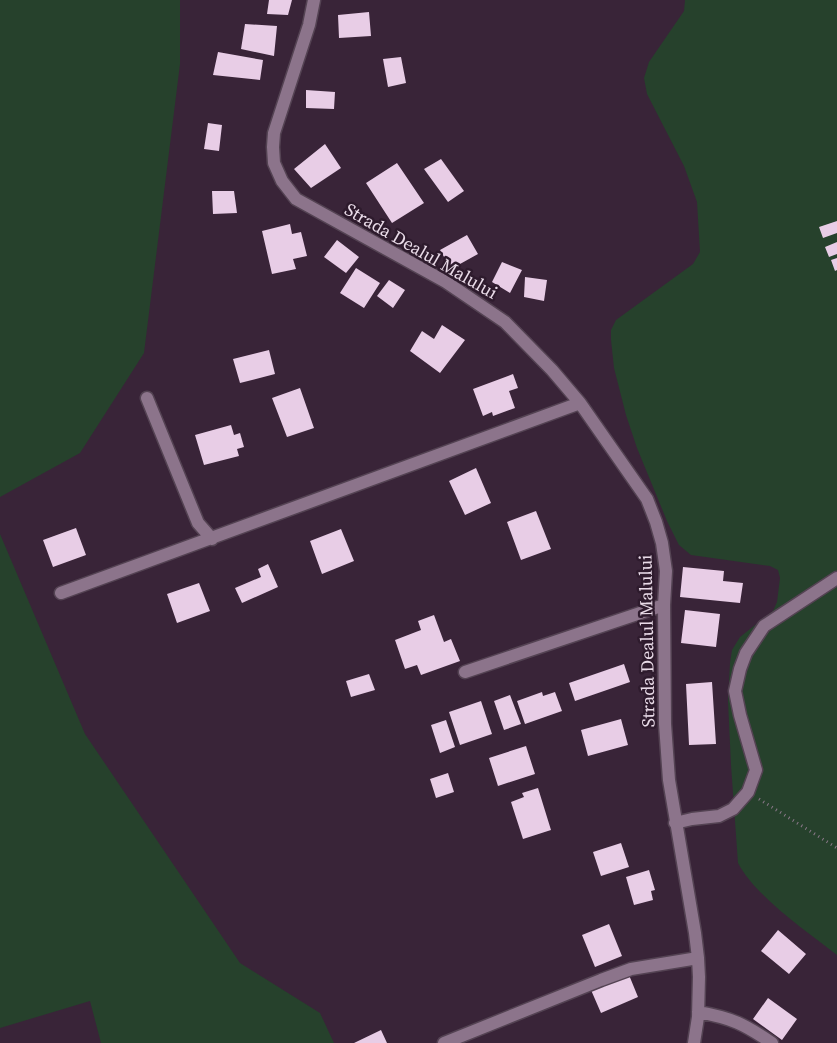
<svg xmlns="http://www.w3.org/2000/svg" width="837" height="1043" viewBox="0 0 837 1043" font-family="'Source Serif 4',serif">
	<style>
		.green { fill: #26412c }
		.building { fill: #e8cde6 }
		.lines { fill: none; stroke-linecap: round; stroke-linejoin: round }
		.minor-casing { stroke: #544353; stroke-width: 15 }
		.path { stroke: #8b798a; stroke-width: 3; stroke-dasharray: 1 4; stroke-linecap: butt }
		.minor { stroke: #8c748b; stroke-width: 12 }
		.labels { text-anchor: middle; stroke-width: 5; stroke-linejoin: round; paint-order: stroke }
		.street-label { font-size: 18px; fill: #e9dbe8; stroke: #2e1b2d }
	</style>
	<rect width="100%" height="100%" fill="#392438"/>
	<path class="green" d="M 0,0 L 180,0 L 180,64 L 144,353 L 80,453 L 0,497 Z
		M 685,0 L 837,0 L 837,955 C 806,931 756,897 738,863 L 731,765 L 728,701 L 730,663 L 732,650 L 740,637 L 773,611 L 777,602 L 780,578 L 778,570 L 770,566 L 691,555 L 679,545 L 667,521 L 637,448 L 626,415 L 614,368 L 611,340 L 611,330 L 616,320 L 693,264 L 700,252 L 697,202 L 684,166 L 647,94 L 644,78 L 649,62 L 684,11 Z
		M 0,534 L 85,734 L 240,963 L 320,1013 L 334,1043 L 101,1043 L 90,1001 L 0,1028 Z"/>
	<path class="building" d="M 269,0 L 292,0 L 288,15 L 267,14 Z
		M 369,12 L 371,36 L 339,38 L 338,15 Z
		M 245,24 L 277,26 L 274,56 L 241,49 Z
		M 218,52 L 263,60 L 260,80 L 213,75 Z
		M 401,57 L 406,83 L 388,87 L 383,59 Z
		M 306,90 L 335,92 L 334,109 L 306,108 Z
		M 208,123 L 222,125 L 219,151 L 204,149 Z
		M 325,144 L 341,168 L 311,188 L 294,169 Z
		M 441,159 L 464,191 L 448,202 L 424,169 Z
		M 397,163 L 424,203 L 392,223 L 366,183 Z
		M 212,191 L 234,191 L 237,213 L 213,214 Z
		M 837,221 L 837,233 L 823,238 L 819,227 Z
		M 290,224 L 292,234 L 301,232 L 307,256 L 293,259 L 296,269 L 272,274 L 262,231 Z
		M 467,235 L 478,254 L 451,269 L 440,250 Z
		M 337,240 L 359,257 L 346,273 L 324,257 Z
		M 837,242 L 837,254 L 829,257 L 825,247 Z
		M 837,258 L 837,270 L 835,271 L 831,260 Z
		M 502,262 L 522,270 L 510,293 L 492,282 Z
		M 356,268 L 380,283 L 364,308 L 340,293 Z
		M 525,277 L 547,280 L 544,301 L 524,297 Z
		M 389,280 L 405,290 L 393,308 L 377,296 Z
		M 442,325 L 465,340 L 440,373 L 410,351 L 422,331 L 434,339 Z
		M 269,350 L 275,374 L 240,383 L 233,359 Z
		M 513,374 L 518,388 L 509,391 L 515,408 L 493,416 L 492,412 L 483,416 L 473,389 Z
		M 300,388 L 314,428 L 287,437 L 272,398 Z
		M 231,425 L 234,435 L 240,433 L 244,447 L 237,449 L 239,456 L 204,465 L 195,435 Z
		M 476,468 L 491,503 L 465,515 L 449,481 Z
		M 536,511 L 551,549 L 521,560 L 507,522 Z
		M 76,528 L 86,555 L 53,567 L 43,540 Z
		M 341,529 L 354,561 L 322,574 L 310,541 Z
		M 268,564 L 278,587 L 242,603 L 235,588 L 261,577 L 258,569 Z
		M 683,567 L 724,571 L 723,581 L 743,583 L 740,603 L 680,597 Z
		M 199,583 L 210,611 L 177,623 L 167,594 Z
		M 685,610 L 720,614 L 716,647 L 681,643 Z
		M 434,615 L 444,642 L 451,639 L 460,661 L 421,675 L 417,665 L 405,669 L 395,640 L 421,630 L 418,621 Z
		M 624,664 L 630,682 L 575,701 L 569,683 Z
		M 369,674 L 375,690 L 351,697 L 346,681 Z
		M 712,682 L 716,744 L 689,745 L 686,684 Z
		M 542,692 L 543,696 L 555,692 L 562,711 L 525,724 L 517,701 Z
		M 510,695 L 521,724 L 504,730 L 494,701 Z
		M 481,701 L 492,734 L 460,745 L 449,712 Z
		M 621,719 L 628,745 L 588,756 L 581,730 Z
		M 446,720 L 455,747 L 440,753 L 431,725 Z
		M 526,746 L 535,774 L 498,786 L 489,758 Z
		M 448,773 L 454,792 L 436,798 L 430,779 Z
		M 538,788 L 551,830 L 523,839 L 511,802 L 524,797 L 522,793 Z
		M 621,843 L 629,867 L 601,876 L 593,852 Z
		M 649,870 L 655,890 L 651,891 L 653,900 L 634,905 L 626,877 Z
		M 609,924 L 622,956 L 595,967 L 582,935 Z
		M 778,930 L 806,954 L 789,974 L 761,951 Z
		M 629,975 L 638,997 L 601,1013 L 591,990 Z
		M 768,998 L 797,1019 L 782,1040 L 753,1019 Z
		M 381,1030 L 387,1043 L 354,1043 Z"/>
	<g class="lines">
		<defs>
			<path id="minor" d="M 314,0 L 309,25 L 274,133 L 273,147 L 274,163 L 282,181 L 296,199 L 446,282 L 505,322 L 552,370 L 580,403 L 647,499 L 656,522 L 662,543 L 666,571 L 664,605 L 665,724 L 669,780 L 695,933 L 698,958 L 699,977 L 698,1017 L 694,1043
				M 147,398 L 198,523 L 212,539
				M 61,593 L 580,403
				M 465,672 L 664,605
				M 675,823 L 692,819 L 719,816 L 733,809 L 748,792 L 756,770 L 740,715 L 735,691 L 740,669 L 746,653 L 764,626 L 837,578
				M 698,1012 C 732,1018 744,1024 772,1043
				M 444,1043 L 601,980 L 631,969 L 698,958"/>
		</defs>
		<use href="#minor" class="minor-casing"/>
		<path class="path" d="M 759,799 L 837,848"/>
		<use href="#minor" class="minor"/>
	</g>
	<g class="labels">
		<g class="street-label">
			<text transform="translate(421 251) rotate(30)" y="6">Strada Dealul Malului</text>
			<text transform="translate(647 641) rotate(-91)" y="6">Strada Dealul Malului</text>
		</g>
	</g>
</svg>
